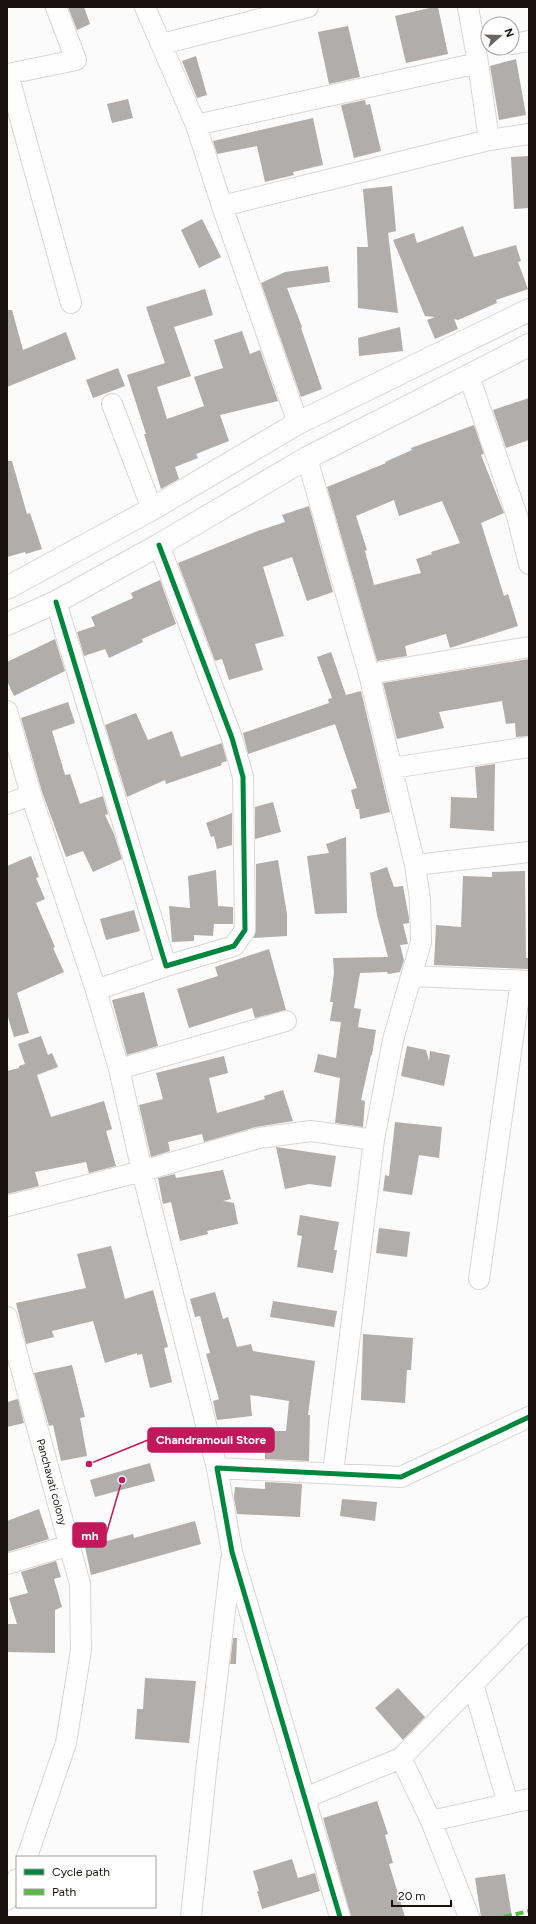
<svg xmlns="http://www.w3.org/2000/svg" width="536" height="1924" viewBox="0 0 536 1924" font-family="Figtree,sans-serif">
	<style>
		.building { fill: #b1adab; fill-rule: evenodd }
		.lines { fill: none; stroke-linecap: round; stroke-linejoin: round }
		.minor-casing { stroke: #dbd6d3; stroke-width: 22 }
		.primary-casing { stroke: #dbd6d3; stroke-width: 24 }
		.minor { stroke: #fefefe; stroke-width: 20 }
		.primary { stroke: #fefefe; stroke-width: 22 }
		.quiet { stroke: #58b947; stroke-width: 4; stroke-dasharray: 8 4; stroke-linecap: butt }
		.cycleway-casing { stroke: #fff; stroke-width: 8 }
		.cycleway { stroke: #00873e; stroke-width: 5 }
		.labels { text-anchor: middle; stroke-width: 3; stroke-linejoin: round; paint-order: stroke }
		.street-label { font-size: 11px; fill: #1b120f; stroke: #fff }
		.leader { fill: none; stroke: #c2185b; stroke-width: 1.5 }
		.callout-dot { fill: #c2185b; stroke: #fff; stroke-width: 1.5 }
		.callout { fill: #c2185b; stroke: #c2185b; stroke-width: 1.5 }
		.callout-label { font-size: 12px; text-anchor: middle; font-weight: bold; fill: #fff }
	</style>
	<rect width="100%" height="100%" fill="#fbfbfb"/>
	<path class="building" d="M 68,7 L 84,7 L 90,24 L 77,30 Z
		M 434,7 L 438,7 L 448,54 L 406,63 L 395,16 Z
		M 348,26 L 360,77 L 329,84 L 318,32 Z
		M 196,56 L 207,95 L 197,98 L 182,61 Z
		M 516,59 L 526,115 L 499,120 L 490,66 Z
		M 128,99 L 133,118 L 112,123 L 107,104 Z
		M 365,100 L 366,105 L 370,104 L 381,151 L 354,158 L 341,105 Z
		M 313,118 L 323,165 L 293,172 L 294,175 L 265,182 L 257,146 L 217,154 L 213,141 Z
		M 529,156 L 529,208 L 514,209 L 511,157 Z
		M 392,186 L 396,231 L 388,233 L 398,313 L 358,308 L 357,247 L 368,247 L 363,189 Z
		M 202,219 L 221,257 L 199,268 L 181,230 Z
		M 463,226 L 474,257 L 516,245 L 521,261 L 518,262 L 528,289 L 496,300 L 497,303 L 458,320 L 454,319 L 458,329 L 435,339 L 427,320 L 435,317 L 425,316 L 393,240 L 414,233 L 417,243 Z
		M 328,266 L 330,282 L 287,288 L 302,327 L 301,328 L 322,389 L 301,397 L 261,283 L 285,272 Z
		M 205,289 L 213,315 L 174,327 L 191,376 L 157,387 L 167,419 L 204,406 L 194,377 L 223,368 L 214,340 L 242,331 L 250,354 L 260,350 L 278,401 L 220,415 L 229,441 L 196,454 L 198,458 L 175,467 L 179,479 L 161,489 L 144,434 L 146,434 L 127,375 L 165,363 L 146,307 Z
		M 7,310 L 12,310 L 23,350 L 66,332 L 76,359 L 7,387 Z
		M 400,327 L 403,351 L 359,356 L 358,338 Z
		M 118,368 L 125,386 L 93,398 L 86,380 Z
		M 529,398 L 529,440 L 506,448 L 493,410 Z
		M 474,425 L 484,454 L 481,455 L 504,513 L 481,523 L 504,596 L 508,594 L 518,626 L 450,648 L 446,634 L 405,646 L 407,656 L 377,661 L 327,487 L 386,463 L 385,462 L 412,450 L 411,448 ZM 394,500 L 399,516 L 442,501 L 460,543 L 431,552 L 432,554 L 416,559 L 421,573 L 374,585 L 365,551 L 367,550 L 356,516 Z
		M 7,461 L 12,461 L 27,514 L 30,513 L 42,549 L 26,554 L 25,552 L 7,557 Z
		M 309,506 L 333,592 L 307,601 L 292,557 L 263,567 L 284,636 L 255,644 L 263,670 L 229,680 L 222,659 L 215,661 L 178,563 L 255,532 L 285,522 L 282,515 Z
		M 160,580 L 176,624 L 142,639 L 143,642 L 109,658 L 105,649 L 84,656 L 77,632 L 95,626 L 91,617 L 133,598 L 131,593 Z
		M 55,639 L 65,671 L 14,696 L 7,681 L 7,662 Z
		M 331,652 L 346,695 L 361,691 L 390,812 L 360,819 L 359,809 L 356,809 L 351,790 L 357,788 L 335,724 L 248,754 L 243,733 L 329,703 L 328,699 L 332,698 L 317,657 Z
		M 529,659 L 529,736 L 516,737 L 515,723 L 506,724 L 502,701 L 439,712 L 444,728 L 397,739 L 383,683 Z
		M 68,702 L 75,723 L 52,731 L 65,775 L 70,774 L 80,804 L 103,796 L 108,814 L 105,815 L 114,834 L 122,859 L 93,872 L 83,851 L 66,857 L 42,792 L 21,718 Z
		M 136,713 L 148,740 L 172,731 L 181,757 L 222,743 L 227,761 L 221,763 L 222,765 L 166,784 L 165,780 L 127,797 L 105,725 Z
		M 495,764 L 494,831 L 450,828 L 451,797 L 477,798 L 475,767 Z
		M 273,802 L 281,832 L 255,839 L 255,807 Z
		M 232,813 L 232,845 L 217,849 L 214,836 L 211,837 L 206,823 Z
		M 346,837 L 347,913 L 315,914 L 307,856 L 329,853 L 326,844 Z
		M 31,856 L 39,877 L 36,878 L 45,899 L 36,903 L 55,947 L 53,948 L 64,972 L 17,993 L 29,1033 L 14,1037 L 7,1014 L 7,866 Z
		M 278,860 L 287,914 L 287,936 L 253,938 L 256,930 L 256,864 Z
		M 387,867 L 394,887 L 403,886 L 409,918 L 409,923 L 403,924 L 408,944 L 400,945 L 404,960 L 400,972 L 388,974 L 387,972 L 360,973 L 354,1008 L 361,1009 L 358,1027 L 376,1030 L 372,1055 L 371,1055 L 361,1100 L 365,1101 L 363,1127 L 335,1123 L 340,1078 L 314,1072 L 318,1054 L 336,1058 L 341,1022 L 330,1021 L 333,1002 L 330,1002 L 334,973 L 333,958 L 388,957 L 377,915 L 370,873 Z
		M 216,870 L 218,906 L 233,907 L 233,924 L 214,924 L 213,936 L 194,935 L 194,941 L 172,942 L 169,906 L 190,908 L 188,876 Z
		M 525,871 L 526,958 L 529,958 L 528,969 L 434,965 L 436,925 L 461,927 L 463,876 L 492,877 L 492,872 Z
		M 134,910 L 140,931 L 106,940 L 100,919 Z
		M 269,949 L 286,1010 L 255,1018 L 252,1008 L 189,1028 L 177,989 L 218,976 L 215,967 Z
		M 144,992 L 158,1046 L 127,1055 L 112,1000 Z
		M 41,1036 L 48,1055 L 52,1053 L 58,1067 L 37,1075 L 51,1117 L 104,1101 L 112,1129 L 106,1131 L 116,1166 L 89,1173 L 86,1162 L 35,1172 L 39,1186 L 7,1194 L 7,1071 L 19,1068 L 19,1066 L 25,1064 L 18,1044 Z
		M 407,1046 L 426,1050 L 429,1061 L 430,1051 L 450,1055 L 444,1086 L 401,1076 Z
		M 224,1056 L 228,1073 L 209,1078 L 217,1113 L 265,1099 L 264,1096 L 283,1090 L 293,1121 L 256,1127 L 204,1142 L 202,1134 L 168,1142 L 170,1151 L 151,1157 L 139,1105 L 163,1099 L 156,1073 Z
		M 395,1122 L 442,1127 L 439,1158 L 419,1155 L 412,1195 L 383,1191 L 385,1175 L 389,1176 Z
		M 276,1147 L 336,1156 L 331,1187 L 309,1184 L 285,1189 Z
		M 223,1170 L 231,1199 L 223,1201 L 234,1203 L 238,1224 L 207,1231 L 208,1234 L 180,1241 L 171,1202 L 163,1204 L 158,1178 L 175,1174 L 176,1178 Z
		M 300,1215 L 339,1222 L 334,1250 L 337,1250 L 333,1273 L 297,1267 L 302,1236 L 297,1235 Z
		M 379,1228 L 410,1232 L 407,1257 L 376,1253 Z
		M 111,1246 L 125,1299 L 153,1290 L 168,1347 L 164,1348 L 172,1382 L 150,1388 L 142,1354 L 137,1355 L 137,1353 L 105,1363 L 93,1321 L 52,1331 L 54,1337 L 26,1344 L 16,1303 L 86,1288 L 77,1254 Z
		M 215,1292 L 223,1319 L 228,1317 L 237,1347 L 251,1344 L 253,1351 L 315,1361 L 308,1415 L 310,1415 L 309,1461 L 265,1459 L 265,1431 L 286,1431 L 289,1401 L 250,1395 L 252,1416 L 217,1420 L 213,1401 L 219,1399 L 206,1354 L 210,1353 L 200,1316 L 195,1317 L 190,1299 Z
		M 273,1301 L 337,1311 L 334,1327 L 270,1317 Z
		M 363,1334 L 413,1338 L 411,1370 L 407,1370 L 405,1403 L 361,1400 Z
		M 72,1365 L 85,1417 L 80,1418 L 87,1456 L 61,1461 L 53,1425 L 49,1426 L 34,1373 Z
		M 18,1399 L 24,1423 L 7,1427 L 7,1402 Z
		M 150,1463 L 155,1481 L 95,1497 L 90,1480 Z
		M 265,1482 L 302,1484 L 300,1517 L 237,1514 L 234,1498 L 235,1487 L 265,1489 Z
		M 342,1499 L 377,1502 L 375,1521 L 340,1516 Z
		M 39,1509 L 49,1539 L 7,1552 L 7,1521 Z
		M 195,1521 L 201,1544 L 91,1575 L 85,1547 L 133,1534 L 134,1538 Z
		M 56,1561 L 61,1577 L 54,1579 L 62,1607 L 55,1610 L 55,1653 L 7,1652 L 7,1624 L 17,1624 L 9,1598 L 28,1593 L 21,1572 Z
		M 233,1638 L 237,1638 L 236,1664 L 230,1664 Z
		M 145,1678 L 196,1681 L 189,1743 L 135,1739 L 137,1709 L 143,1709 Z
		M 398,1688 L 425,1717 L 403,1740 L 375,1708 Z
		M 377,1801 L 388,1834 L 385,1835 L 393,1863 L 389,1864 L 405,1917 L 351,1917 L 323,1818 Z
		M 292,1859 L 298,1878 L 315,1873 L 320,1891 L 262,1909 L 257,1891 L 259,1891 L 253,1871 Z
		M 505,1874 L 512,1917 L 481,1917 L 475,1878 Z"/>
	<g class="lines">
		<defs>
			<path id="minor" d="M 56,7 L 76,60 L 8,74 L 71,303
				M 145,7 L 196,125 L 222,206 L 489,140 L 529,134
				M 468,7 L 478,63
				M 162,44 L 308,7
				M 512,44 L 529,41
				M 196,125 L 478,63 L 489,140
				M 222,206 L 298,423
				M 469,376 L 517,516 L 529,564
				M 112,404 L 152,509
				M 307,458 L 369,674 L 415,865 L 420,899 L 421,942 L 393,1040 L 374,1140
				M 56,602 L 166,966 L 234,946 L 245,930 L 243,777 L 232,738 L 159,545
				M 369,674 L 529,647
				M 7,711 L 31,795 L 96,990 L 119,1069 L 142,1171 L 217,1468
				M 392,768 L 529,747
				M 7,804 L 31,795
				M 415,865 L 529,852
				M 412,976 L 529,981
				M 96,990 L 166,966
				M 119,1069 L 286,1021
				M 7,1206 L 142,1171 L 259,1138 L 311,1131 L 374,1140 L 333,1473
				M 479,1279 L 521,981
				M 7,1317 L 80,1584 L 81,1650 L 66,1743 L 27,1857
				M 7,1564 L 70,1545
				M 473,1684 L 508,1804
				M 401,1758 L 431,1821 L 469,1917
				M 305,1798 L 401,1758 L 529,1627
				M 431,1821 L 529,1799
				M 7,1900 L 17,1879
				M 191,1917 L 206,1772 L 231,1560
				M 340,1917 L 232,1552 L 217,1468 L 401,1477 L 529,1417"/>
			<path id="primary" d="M 7,588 L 152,509 L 298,423 L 529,310
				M 7,624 L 56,602 L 159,545 L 307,458 L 529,345"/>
		</defs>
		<use href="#minor" class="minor-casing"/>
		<use href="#primary" class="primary-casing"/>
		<use href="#minor" class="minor"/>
		<use href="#primary" class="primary"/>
		<path class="quiet" d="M 504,1917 L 529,1911"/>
		<defs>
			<path id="cycleway" d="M 56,602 L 166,966 L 234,946 L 245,930 L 243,777 L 232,738 L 159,545
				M 340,1917 L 232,1552 L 217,1468 L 401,1477 L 529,1417"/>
		</defs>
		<use href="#cycleway" class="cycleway-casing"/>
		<use href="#cycleway" class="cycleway"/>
	</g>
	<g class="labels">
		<g class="street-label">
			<text transform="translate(52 1482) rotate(75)" y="4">Panchavati colony</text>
		</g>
	</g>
	<path class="leader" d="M89 1464L148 1440M122 1480L106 1535"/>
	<g class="callout-dot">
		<circle cx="89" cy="1464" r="4"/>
		<circle cx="122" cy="1480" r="4"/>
	</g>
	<g class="callout">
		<rect x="148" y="1428" width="126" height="24" rx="4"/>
		<rect x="73" y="1523" width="33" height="24" rx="4"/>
	</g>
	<g class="callout-label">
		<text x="211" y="1444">Chandramouli Store</text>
		<text x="90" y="1540">mh</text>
	</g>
	<rect width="536" height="1924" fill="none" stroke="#1b120f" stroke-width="16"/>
	<rect x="16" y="1856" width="140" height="52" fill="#ffffff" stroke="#a4a09f"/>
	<rect x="24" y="1869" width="20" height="6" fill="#00873e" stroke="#a4a09f"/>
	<text x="52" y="1876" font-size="12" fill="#1b120f">Cycle path</text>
	<rect x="24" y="1889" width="20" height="6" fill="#58b947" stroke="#a4a09f"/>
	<text x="52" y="1896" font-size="12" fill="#1b120f">Path</text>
	<g transform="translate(500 36) rotate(70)"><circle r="19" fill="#ffffff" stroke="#a4a09f"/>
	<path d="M0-3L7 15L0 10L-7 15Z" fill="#696462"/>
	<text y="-6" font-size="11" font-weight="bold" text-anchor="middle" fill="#1b120f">N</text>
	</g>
	<path d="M392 1900v6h59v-6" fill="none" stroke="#1b120f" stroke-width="2"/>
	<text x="398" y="1900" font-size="12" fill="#1b120f" stroke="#ffffff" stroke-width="3" paint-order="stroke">20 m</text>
</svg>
